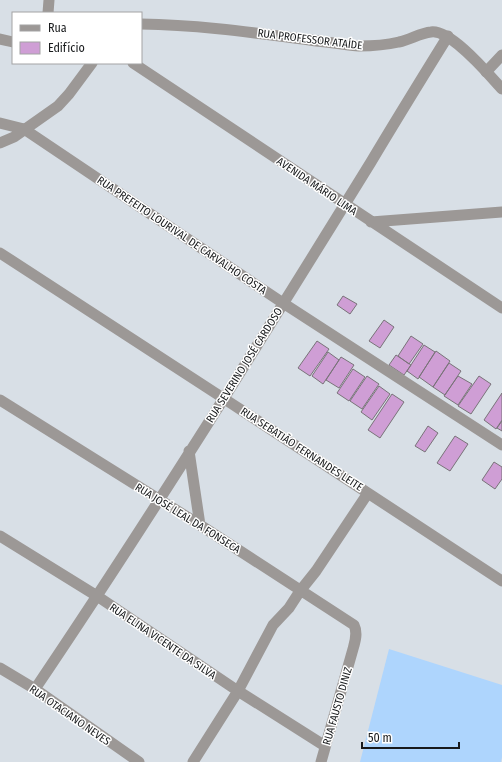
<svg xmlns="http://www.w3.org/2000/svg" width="502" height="762" viewBox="0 0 502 762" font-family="'Fira Sans Condensed',sans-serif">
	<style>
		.grass { fill: #aed5fd }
		.building { fill: #cf9ed5; stroke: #797379 }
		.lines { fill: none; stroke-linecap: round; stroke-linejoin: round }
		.minor { stroke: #9c9896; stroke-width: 11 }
		.tertiary { stroke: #9c9896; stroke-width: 11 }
		.labels { text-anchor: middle; stroke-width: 3; stroke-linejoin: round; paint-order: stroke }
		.street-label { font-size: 11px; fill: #181a1c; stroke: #fff }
	</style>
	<rect width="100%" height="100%" fill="#d8dfe6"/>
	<path class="grass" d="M 389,649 L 502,685 L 502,757 L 501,762 L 360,762 Z"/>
	<path class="building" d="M 343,296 L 357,304 L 350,314 L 337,305 Z
		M 384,320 L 394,327 L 380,348 L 369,341 Z
		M 411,336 L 423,344 L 409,364 L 398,356 Z
		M 317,341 L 329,349 L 310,376 L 298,368 Z
		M 424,345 L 435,352 L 418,379 L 407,371 Z
		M 436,351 L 450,361 L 433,387 L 419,377 Z
		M 328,352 L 339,360 L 323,384 L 312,376 Z
		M 396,355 L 411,365 L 404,375 L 389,365 Z
		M 341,357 L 354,365 L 339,388 L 326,380 Z
		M 449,363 L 461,371 L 445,395 L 433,387 Z
		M 353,369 L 365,377 L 349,401 L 337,393 Z
		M 367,376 L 379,384 L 362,409 L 350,401 Z
		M 458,376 L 472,384 L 458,405 L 444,396 Z
		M 479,376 L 491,384 L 471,414 L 458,406 Z
		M 379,386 L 390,394 L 372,420 L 361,412 Z
		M 502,393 L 502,420 L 496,429 L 484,420 Z
		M 392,394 L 404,402 L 380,438 L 368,430 Z
		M 502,421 L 502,431 L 497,428 Z
		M 428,426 L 438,433 L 425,452 L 415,446 Z
		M 455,436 L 468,444 L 450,471 L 437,463 Z
		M 494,462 L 502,467 L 502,479 L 495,489 L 482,480 Z"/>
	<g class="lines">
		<path class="minor" d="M 0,39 L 13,42
			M 133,63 L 502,308
			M 486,72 L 502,55
			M 24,129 L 283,303 L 502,445
			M 371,222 L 502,212
			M 0,253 L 223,398 L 502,581
			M 0,400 L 200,525 L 354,625 C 358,633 355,642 353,649 L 321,762
			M 189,451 L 200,525
			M 0,536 L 97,596 L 238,691 L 325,746
			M 0,668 L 35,689 L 139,762
			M 35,689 C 151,517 261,340 371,162 C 396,120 422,78 448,36
			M 193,762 L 238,691 L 273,625 L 289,608 L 300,591 L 316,571 L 368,493"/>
		<path class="tertiary" d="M 48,13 L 49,0
			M 141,24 C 215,25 286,38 359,46 C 372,46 386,45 399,42 C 410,40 420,33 431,32 C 451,29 489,75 502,89
			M 0,123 L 24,129
			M 0,143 L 14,137 L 58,106 L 69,94 L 92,63"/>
	</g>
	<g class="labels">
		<g class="street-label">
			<text transform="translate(310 39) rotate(7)" y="4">RUA PROFESSOR ATAÍDE</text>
			<text transform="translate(317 186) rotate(34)" y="4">AVENIDA MÁRIO LIMA</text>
			<text transform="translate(182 235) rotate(34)" y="4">RUA PREFEITO LOURIVAL DE CARVALHO COSTA</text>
			<text transform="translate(244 365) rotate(-58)" y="4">RUA SEVERINO JOSÉ CARDOSO</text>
			<text transform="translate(302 449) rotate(33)" y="4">RUA SEBATIÃO FERNANDES LEITE</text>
			<text transform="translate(188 518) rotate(32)" y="4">RUA JOSÉ LEAL DA FONSECA</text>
			<text transform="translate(163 641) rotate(34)" y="4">RUA ELINA VICENTE DA SILVA</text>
			<text transform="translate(337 706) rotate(-74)" y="4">RUA FAUSTO DINIZ</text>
			<text transform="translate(70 715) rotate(35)" y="4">RUA OTACIANO NEVES</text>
		</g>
	</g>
	<rect x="12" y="12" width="130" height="52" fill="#ffffff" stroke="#a3a3a4"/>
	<rect x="20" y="25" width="20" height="6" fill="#9c9896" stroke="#a3a3a4"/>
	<text x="48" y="32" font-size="12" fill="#181a1c">Rua</text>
	<rect x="20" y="42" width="20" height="12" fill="#cf9ed5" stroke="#a3a3a4"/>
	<text x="48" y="52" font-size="12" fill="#181a1c">Edifício</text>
	<path d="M362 742v6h97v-6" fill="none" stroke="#181a1c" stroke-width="2"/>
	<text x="368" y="742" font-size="12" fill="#181a1c" stroke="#ffffff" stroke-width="3" paint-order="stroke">50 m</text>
</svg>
